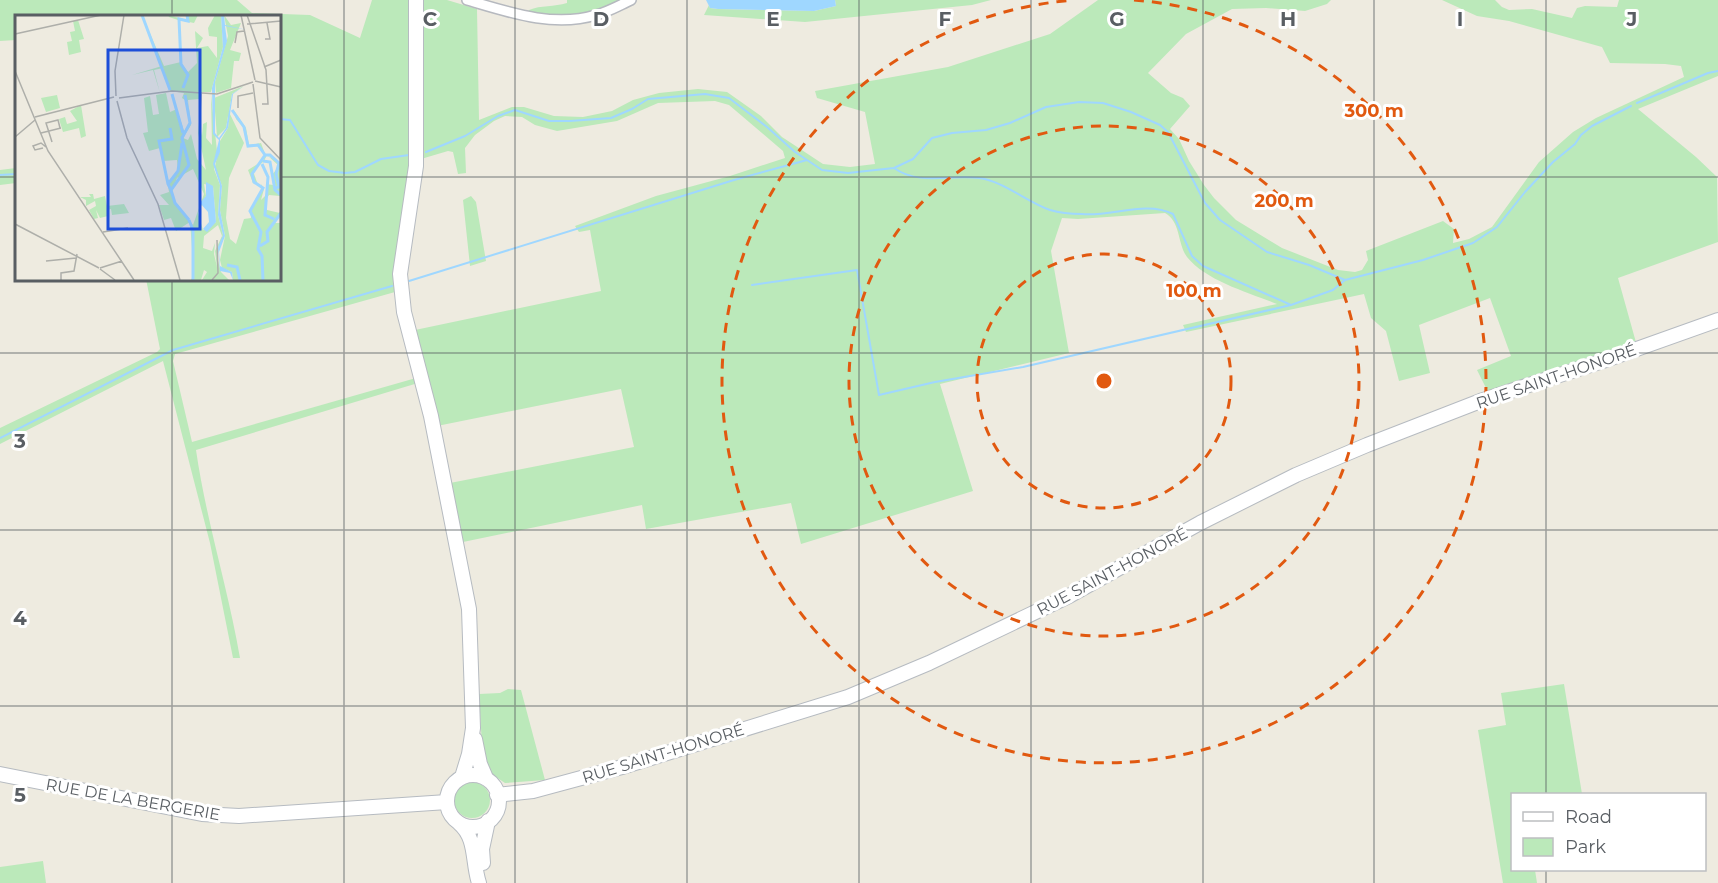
<svg xmlns="http://www.w3.org/2000/svg" width="1718" height="883" viewBox="0 0 1718 883" font-family="Montserrat,sans-serif">
	<style>
		.green { fill: #bbe9ba }
		.water { fill: #9fd7ff }
		.lines { fill: none; stroke-linecap: round; stroke-linejoin: round }
		.stream { stroke: #9fd7ff; stroke-width: 2 }
		.street-casing { stroke: #b6b9bf; stroke-width: 12 }
		.secondary-casing { stroke: #b6bbc1; stroke-width: 16 }
		.street { stroke: #fff; stroke-width: 9 }
		.secondary { stroke: #fff; stroke-width: 14 }
		.grid { fill: none; stroke: #595e63; stroke-width: 1.5; stroke-opacity: 0.55 }
		.ring { fill: none; stroke: #e15910; stroke-width: 3; stroke-dasharray: 10 8 }
		.labels { text-anchor: middle; stroke-width: 6; stroke-linejoin: round; paint-order: stroke }
		.street-label { font-size: 16px; fill: #595e63; stroke: #fff }
		.inset-river { fill: none; stroke: #9fd7ff; stroke-width: 3 }
		.inset-road { fill: none; stroke: #aeafaa; stroke-width: 1.5 }
		.view { fill: #1d4ed8; fill-opacity: 0.15; stroke: #1d4ed8; stroke-width: 3 }
		.inset-edge { fill: none; stroke: #595e63; stroke-width: 3 }
		.grid-label { font-size: 20px; text-anchor: middle; font-weight: bold; fill: #595e63; stroke: #fff; stroke-width: 6; stroke-linejoin: round; paint-order: stroke }
		.centre { fill: #e15910; stroke: #fff; stroke-width: 3 }
		.ring-label { font-size: 18px; text-anchor: middle; font-weight: bold; fill: #e15910; stroke: #fff; stroke-width: 6; stroke-linejoin: round; paint-order: stroke }
	</style>
	<rect width="100%" height="100%" fill="#eeebe0"/>
	<path class="green" d="M 0,0 L 237,0 L 252,13 L 310,15 L 360,38 L 372,0 L 412,0 L 414,148 L 394,281 L 395,292 L 175,354 L 173,361 L 192,442 L 416,378 L 418,383 L 196,450 C 206,520 228,588 240,658 L 233,658 L 210,543 L 163,361 L 0,444 L 0,428 L 157,352 L 160,349 L 146,279 L 279,279 L 279,16 L 16,16 L 16,40 L 0,41 Z
		M 421,0 L 447,0 L 477,9 L 479,120 L 512,107 L 524,107 L 554,116 L 583,117 L 612,111 L 633,100 L 659,93 L 698,89 L 727,92 L 761,116 L 782,137 L 823,164 L 850,167 L 875,164 L 865,112 L 817,98 L 815,91 L 948,67 L 1050,34 L 1098,0 L 1331,0 L 1327,4 L 1305,11 L 1266,8 L 1232,9 L 1186,34 L 1148,73 L 1171,93 L 1183,98 L 1190,106 L 1170,129 L 1179,139 L 1189,161 L 1204,185 L 1214,198 L 1236,220 L 1282,248 L 1338,270 L 1355,272 L 1362,270 L 1368,260 L 1366,251 L 1443,221 L 1454,229 L 1453,243 L 1469,239 L 1492,227 L 1539,162 L 1573,132 L 1596,118 L 1684,77 L 1681,66 L 1665,64 L 1610,63 L 1602,47 L 1509,21 L 1477,16 L 1442,0 L 1495,0 L 1502,7 L 1509,10 L 1532,9 L 1572,18 L 1577,8 L 1585,6 L 1617,7 L 1619,0 L 1718,0 L 1718,76 L 1638,109 L 1696,157 L 1717,177 L 1718,242 L 1618,278 L 1637,346 L 1488,392 L 1477,370 L 1511,356 L 1490,298 L 1419,325 L 1430,373 L 1399,381 L 1386,331 L 1371,318 L 1364,294 L 1186,332 L 1183,325 L 1277,304 C 1250,293 1206,281 1187,257 C 1177,243 1181,222 1165,213 L 1078,219 L 1062,218 L 1051,251 L 1069,353 L 940,384 L 973,491 L 801,544 L 791,503 L 646,529 L 642,505 L 463,542 L 450,483 L 634,447 L 621,389 L 437,426 L 415,330 L 601,291 L 590,230 L 579,232 L 575,226 L 656,196 L 730,176 L 785,158 L 783,151 L 729,105 L 715,101 L 658,103 L 617,121 L 557,131 L 535,125 L 522,117 L 505,116 L 494,121 L 475,135 L 465,148 L 466,173 L 458,174 L 453,152 L 448,151 L 421,159 Z
		M 567,0 L 621,0 L 609,14 L 526,19 L 529,10 C 541,5 554,7 567,3 Z
		M 835,0 L 991,0 L 972,5 L 805,22 L 704,15 L 709,5 L 710,8 L 718,9 L 814,11 L 836,6 Z
		M 16,168 L 16,183 L 0,185 L 0,170 Z
		M 471,196 L 476,202 L 486,261 L 470,266 L 463,200 Z
		M 1564,684 L 1582,794 L 1512,794 L 1512,870 L 1535,870 L 1537,883 L 1503,883 L 1478,730 L 1506,725 L 1501,693 Z
		M 508,689 L 521,690 L 545,780 L 505,783 L 490,773 L 482,746 L 479,694 L 500,693 Z
		M454 800a18 18 0 1 1 36 0a18 18 0 1 1-36 0Z
		M 43,861 L 46,883 L 0,883 L 0,867 Z"/>
	<path class="water" d="M 706,0 L 835,0 L 836,6 L 814,11 L 718,9 L 710,8 Z"/>
	<g class="lines">
		<path class="stream" d="M 1637,103 L 1708,73 L 1718,71
			M 279,119 L 290,120 L 318,165 L 329,171 L 345,173 L 355,172 L 381,159 L 409,155
			M 426,152 L 465,136 L 498,116 L 515,110 L 549,121 L 570,121 L 611,118 L 632,109 L 648,99 L 705,94 L 729,98 L 767,127 L 795,152 L 822,170 L 848,173 L 894,168 L 913,159 L 932,138 L 952,133 L 986,130 L 1010,123 L 1046,107 L 1079,102 L 1103,103 L 1131,112 L 1160,125 L 1168,132 L 1205,203 L 1220,220 L 1267,252 L 1309,265 L 1345,280 L 1423,260 L 1473,243 L 1497,227 L 1525,192 L 1553,162 L 1575,144 L 1581,135 L 1592,126 L 1631,106
			M 894,168 C 919,186 950,174 979,178 C 1003,181 1027,202 1050,210 C 1060,213 1072,214 1082,214 C 1111,217 1146,200 1173,214 L 1192,256 L 1203,266 L 1291,305 L 1333,290 L 1345,280
			M 0,175 L 16,174
			M 409,281 L 734,180 L 807,160
			M 752,285 L 857,270 L 879,395 L 935,382 L 1023,367 L 1291,305
			M 0,438 L 173,350 L 392,286"/>
		<defs>
			<path id="street" d="M 467,0 C 508,12 553,28 596,15 C 608,12 620,5 631,0"/>
			<path id="secondary" d="M 416,0 L 416,166 L 400,274 L 404,312 L 431,416 L 469,609 L 473,728 L 469,754 L 462,777
				M 475,739 L 480,764 L 486,778
				M 0,774 L 202,814 L 239,816 L 447,802
				M447 801a26 26 0 1 1 52 0a26 26 0 1 1-52 0Z
				M 497,795 L 533,791 L 622,767 L 848,697 L 929,663 L 1069,596 L 1200,523 L 1296,475 L 1367,445 L 1483,400 L 1603,361 L 1718,320
				M 459,823 C 477,838 472,862 479,883
				M 483,863 L 482,849 L 488,821"/>
		</defs>
		<use href="#street" class="street-casing"/>
		<use href="#secondary" class="secondary-casing"/>
		<use href="#street" class="street"/>
		<use href="#secondary" class="secondary"/>
	</g>
	<path class="grid" d="M 172,0 L 172,16M 344,0 L 344,883M 515,0 L 515,883M 687,0 L 687,883M 859,0 L 859,883M 1031,0 L 1031,883M 1203,0 L 1203,883M 1374,0 L 1374,883M 1546,0 L 1546,794M 0,177 L 16,177M 279,177 L 1718,177M 172,279 L 172,883M 0,353 L 1718,353M 0,530 L 1718,530M 0,706 L 1718,706M 1546,870 L 1546,883"/>
	<g class="ring">
		<circle cx="1104" cy="381" r="127"/>
		<circle cx="1104" cy="381" r="255"/>
		<path d="M1134 0A382 382 0 1 1 1074 0"/>
	</g>
	<g class="labels">
		<g class="street-label">
			<text transform="translate(1556 376) rotate(-19)" y="6">RUE SAINT-HONORÉ</text>
			<text transform="translate(1112 571) rotate(-28)" y="6">RUE SAINT-HONORÉ</text>
			<text transform="translate(663 753) rotate(-17)" y="6">RUE SAINT-HONORÉ</text>
			<text transform="translate(133 799) rotate(10)" y="6">RUE DE LA BERGERIE</text>
		</g>
	</g>
	<g transform="translate(15 15)">
		<rect width="266" height="266" fill="#eeebe0"/>
		<path d="M 127,0 L 149,51 L 166,47 L 163,5 L 154,2 L 153,0 L 172,5 L 172,0 L 183,0 L 179,8 L 164,5 L 167,49 L 173,57 L 182,48 L 180,16 L 188,23 L 182,33 L 193,31 L 202,43 L 202,22 L 194,21 L 193,13 L 200,0 L 206,0 L 208,32 L 196,77 L 187,77 L 184,84 L 173,85 L 176,110 L 168,123 L 173,125 L 176,119 L 182,144 L 191,155 L 183,118 L 184,108 L 187,121 L 188,109 L 192,107 L 191,123 L 197,130 L 196,80 L 202,136 L 199,154 L 205,170 L 203,200 L 208,220 L 202,242 L 206,257 L 214,265 L 187,265 L 192,257 L 189,255 L 186,265 L 176,265 L 179,259 L 175,207 L 161,216 L 156,203 L 149,205 L 144,190 L 154,190 L 145,180 L 154,177 L 151,158 L 154,167 L 163,156 L 162,145 L 148,146 L 145,133 L 134,136 L 128,118 L 133,117 L 129,83 L 135,81 L 138,100 L 144,99 L 141,80 L 151,78 L 155,97 L 162,94 L 169,116 L 175,109 L 173,87 L 167,83 L 169,78 L 155,76 L 148,53 L 139,55 L 145,78 L 138,55 L 117,60 L 147,51 ZM 178,154 L 189,179 L 178,210 L 161,190 L 157,177 L 162,163 ZM 189,169 L 198,171 L 201,207 L 188,215 L 183,198 L 191,181 ZM 203,210 L 207,221 L 200,236 L 202,252 L 199,239 L 200,228 L 197,236 L 188,233 L 189,221 ZM 209,0 L 216,10 L 226,8 L 215,35 L 226,38 L 224,46 L 219,46 L 216,73 L 201,78 L 200,67 L 213,21 ZM 63,5 L 69,24 L 64,25 L 66,37 L 54,40 L 52,27 L 57,26 L 55,17 L 60,16 L 58,6 ZM 229,71 L 217,79 L 214,97 L 229,128 L 214,163 L 211,203 L 215,224 L 221,229 L 229,204 L 236,203 L 235,194 L 247,176 L 246,169 L 249,174 L 246,185 L 252,179 L 251,169 L 258,170 L 257,160 L 264,151 L 252,140 L 249,146 L 238,156 L 243,170 L 238,168 L 233,155 L 249,145 L 249,138 L 244,131 L 234,132 L 232,130 L 228,112 L 221,104 L 218,94 L 231,113 L 234,130 L 246,128 L 250,139 L 265,148 L 265,181 L 254,180 L 250,186 L 252,195 L 265,198 L 258,208 L 265,208 L 265,265 L 218,265 L 217,257 L 207,253 L 205,245 L 210,221 L 205,195 L 207,171 L 200,152 L 205,126 L 213,113 L 214,104 L 213,101 L 211,113 L 202,122 L 199,83 ZM 42,80 L 45,93 L 31,97 L 26,83 ZM 66,90 L 71,121 L 66,123 L 64,113 L 48,117 L 44,104 L 50,102 L 52,109 L 62,106 L 55,96 ZM 74,179 L 78,179 L 79,184 L 90,181 L 92,191 L 109,189 L 114,198 L 97,200 L 96,194 L 92,195 L 93,201 L 85,203 L 81,195 L 83,203 L 79,204 L 74,195 L 81,191 L 80,186 L 71,191 L 71,185 L 65,182 L 76,182 Z" fill="#bbe9ba" fill-rule="evenodd"/>
		<path d="M 206,0 L 209,0 L 210,10 L 232,15 L 235,26 L 232,15 L 210,11 L 212,26 L 200,67 L 200,118 L 204,123 L 211,113 L 217,79 L 229,71 L 218,79 L 213,113 L 205,124 L 205,137 L 200,149 L 207,171 L 205,195 L 210,221 L 204,237 L 205,251 L 217,257 L 218,265 L 215,258 L 205,256 L 203,232 L 208,220 L 203,200 L 205,170 L 198,149 L 204,125 L 198,119 L 197,73 L 208,32 ZM 191,167 L 198,171 L 201,207 L 192,217 L 188,214 L 194,207 L 193,197 L 185,188 L 191,181 Z" fill="#9fd7ff"/>
		<path class="inset-river" d="M 127,0 L 155,75M 168,73 L 173,60 L 166,49 L 164,4 L 173,6 L 172,0M 157,79 L 168,118M 170,80 L 175,108 L 167,123 L 174,150 L 156,175 L 160,188 L 174,205M 217,95 L 229,112 L 233,131 L 243,130 L 250,140 L 237,159 L 239,167 L 248,173 L 235,196 L 246,217 L 243,234 L 247,241 L 248,265M 250,140 L 255,140 L 264,148 L 261,159 L 264,172 L 260,173M 248,146 L 255,147 L 260,175 L 266,180M 247,149 L 253,162 L 250,200 L 259,204M 153,169 L 144,126 L 157,124 L 155,113M 156,175 L 153,169 L 163,156 L 167,128M 174,205 L 178,215 L 178,265M 245,231 L 253,226 L 252,217 L 266,198M 212,250 L 222,252 L 225,265"/>
		<path class="inset-road" d="M 226,0 L 240,65M 232,0 L 251,55 L 253,89 L 247,89M 232,9 L 266,6M 0,19 L 86,0M 250,24 L 255,24 L 252,8M 220,28 L 222,17 L 229,16M 249,52 L 266,45M 0,56 L 33,136 L 119,265M 240,66 L 266,72M 238,69 L 245,123 L 266,145M 101,81 L 100,56 L 109,0M 104,83 L 157,76 L 202,79 L 238,67M 102,86 L 112,123 L 143,189 L 165,265M 223,93 L 223,81 L 238,78M 185,101 L 186,79M 20,102 L 99,82M 26,118 L 46,113M 0,122 L 20,105M 37,127 L 31,108 L 43,105 L 45,113M 28,133 L 20,135 L 18,131 L 26,128 L 31,132M 0,209 L 84,253M 88,217 L 113,213M 31,246 L 61,243M 85,253 L 107,246M 85,254 L 100,265M 46,265 L 46,258 L 59,256 L 62,239M 197,265 L 203,258 L 202,225"/>
		<path class="view" d="M 93,35 L 185,35 L 185,214 L 93,214 Z"/>
		<rect width="266" height="266" class="inset-edge"/>
	</g>
	<g class="grid-label">
		<text x="430" y="26">C</text>
		<text x="601" y="26">D</text>
		<text x="773" y="26">E</text>
		<text x="945" y="26">F</text>
		<text x="1117" y="26">G</text>
		<text x="1288" y="26">H</text>
		<text x="1460" y="26">I</text>
		<text x="1632" y="26">J</text>
		<text x="20" y="448">3</text>
		<text x="20" y="625">4</text>
		<text x="20" y="802">5</text>
	</g>
	<circle cx="1104" cy="381" r="9" class="centre"/>
	<g class="ring-label">
		<text x="1374" y="117">300 m</text>
		<text x="1284" y="207">200 m</text>
		<text x="1194" y="297">100 m</text>
	</g>
	<rect x="1511" y="793" width="195" height="78" fill="#ffffff" stroke="#bdbfc1" stroke-width="1.5"/>
	<rect x="1523" y="812" width="30" height="9" fill="#ffffff" stroke="#bdbfc1" stroke-width="1.5"/>
	<text x="1565" y="823" font-size="18" fill="#595e63">Road</text>
	<rect x="1523" y="838" width="30" height="18" fill="#bbe9ba" stroke="#bdbfc1" stroke-width="1.5"/>
	<text x="1565" y="853" font-size="18" fill="#595e63">Park</text>
</svg>
